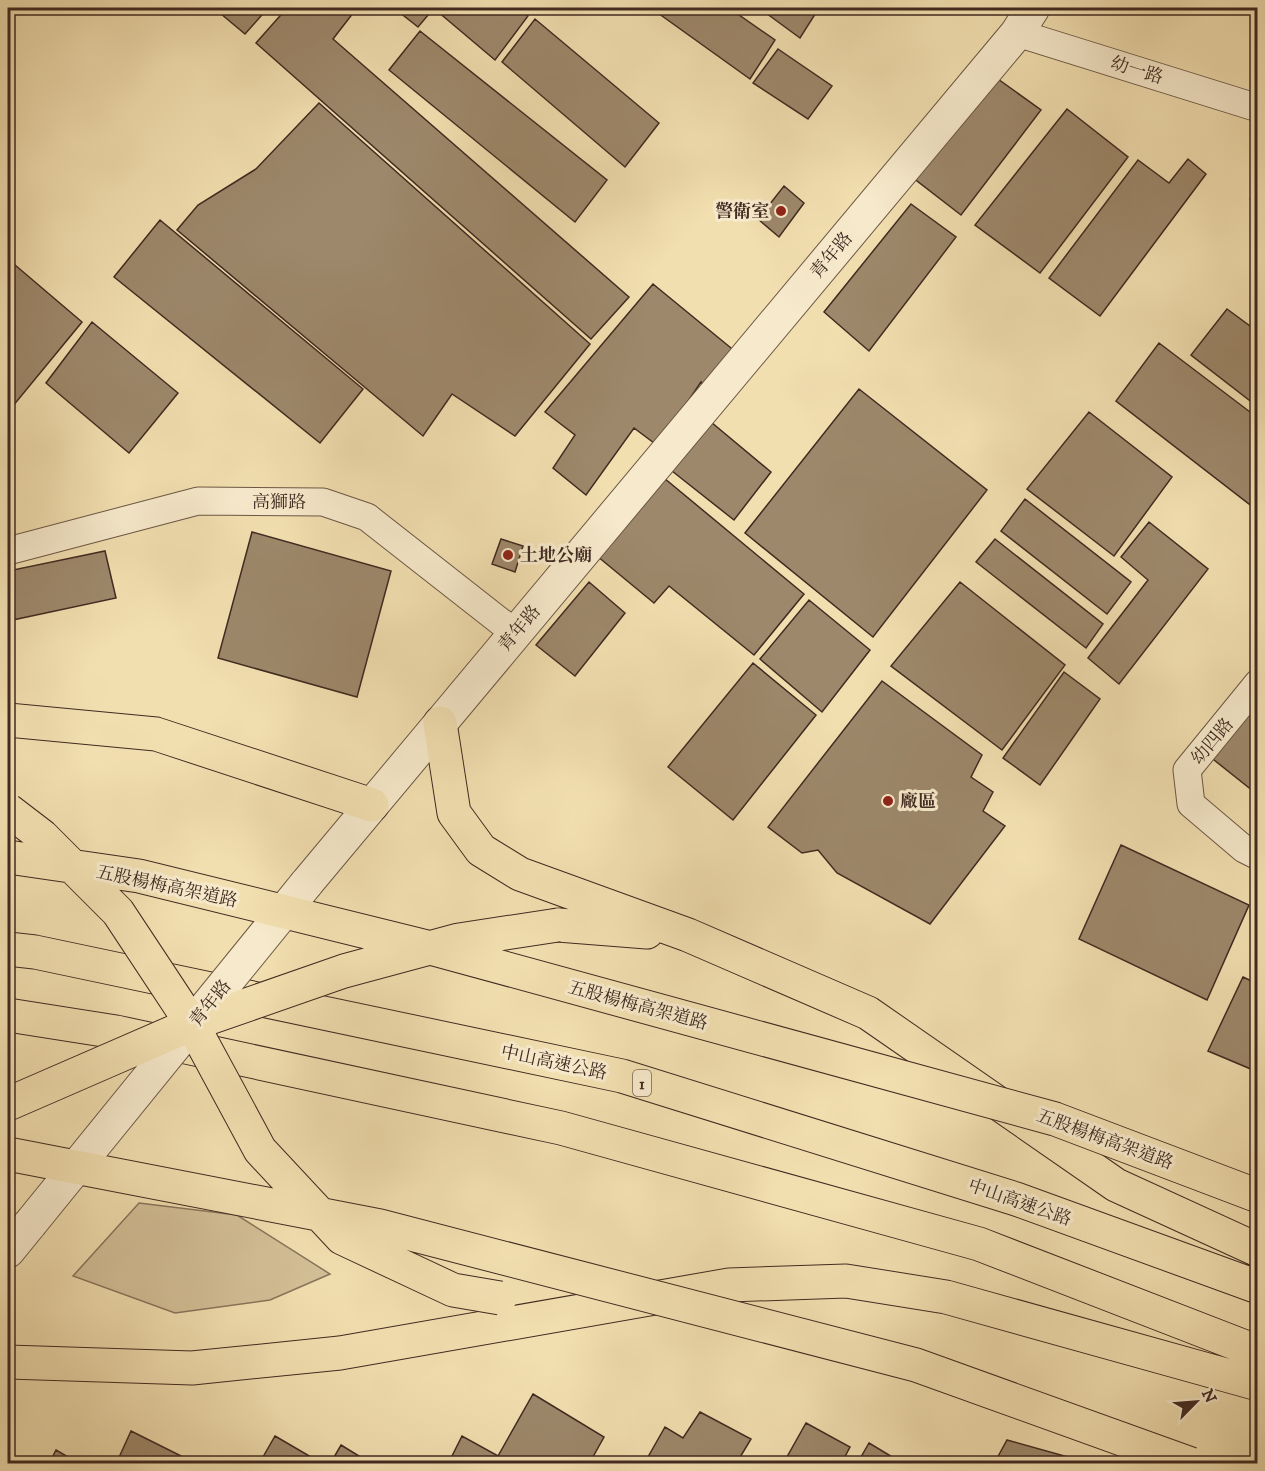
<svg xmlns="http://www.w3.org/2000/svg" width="1265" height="1471" viewBox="0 0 1265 1471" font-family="'IM FELL DW Pica','Noto Serif TC',serif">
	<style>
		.green { fill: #d4c098; stroke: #8a755c; stroke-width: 1.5 }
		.building { fill: #9d886b; stroke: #402a21; stroke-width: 1.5 }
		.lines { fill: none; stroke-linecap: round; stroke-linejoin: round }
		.minor-casing { stroke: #6c5745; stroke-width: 29 }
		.tertiary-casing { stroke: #6c5745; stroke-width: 35 }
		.motorway-casing { stroke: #402a21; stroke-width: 35 }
		.minor { stroke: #f7eacc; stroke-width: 27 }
		.tertiary { stroke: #f7eacc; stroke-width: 33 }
		.motorway { stroke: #f2dfb0; stroke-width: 33 }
		.tertiary-bridge-casing { stroke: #6c5745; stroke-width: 35; stroke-linecap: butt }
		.motorway-bridge-casing { stroke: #402a21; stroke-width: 35; stroke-linecap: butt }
		.tertiary-bridge { stroke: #f7eacc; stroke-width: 33 }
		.motorway-bridge { stroke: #f2dfb0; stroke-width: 33 }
		.poi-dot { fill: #8f2418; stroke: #f7eacc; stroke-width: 2 }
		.labels { text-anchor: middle; stroke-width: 6; stroke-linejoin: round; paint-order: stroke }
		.shield { fill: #f7eacc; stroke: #776454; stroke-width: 1.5 }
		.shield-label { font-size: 16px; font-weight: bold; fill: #402a21 }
		.street-label { font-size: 18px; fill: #402a21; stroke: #f7eacc }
		.poi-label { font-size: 18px; font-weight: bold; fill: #402a21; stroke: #f7eacc; text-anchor: start }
	</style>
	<rect width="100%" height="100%" fill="#f2dfb0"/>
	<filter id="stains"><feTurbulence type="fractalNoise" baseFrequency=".00333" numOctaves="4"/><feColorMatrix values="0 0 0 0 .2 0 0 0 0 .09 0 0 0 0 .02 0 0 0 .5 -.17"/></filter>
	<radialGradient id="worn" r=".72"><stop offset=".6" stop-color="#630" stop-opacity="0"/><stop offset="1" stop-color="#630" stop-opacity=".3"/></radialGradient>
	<path class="green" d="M 139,1203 L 237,1215 L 330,1274 L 270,1300 L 175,1313 L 73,1276 Z"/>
	<path class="building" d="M 214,8 L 268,8 L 245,34 Z
		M 287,8 L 357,8 L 333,39 L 629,297 L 591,339 L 256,43 Z
		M 394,8 L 434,8 L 418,27 Z
		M 440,8 L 518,8 L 528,16 L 495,60 L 437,11 Z
		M 651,8 L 729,8 L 775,40 L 750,79 Z
		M 759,8 L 819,8 L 800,38 Z
		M 535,19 L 659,123 L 625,167 L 502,62 Z
		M 420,31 L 607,180 L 575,222 L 389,70 Z
		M 778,49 L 832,86 L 808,119 L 753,83 Z
		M 991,74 L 1041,110 L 961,215 L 912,177 Z
		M 319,103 L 590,344 L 515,436 L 452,394 L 423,436 L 177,230 L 198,205 L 256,169 Z
		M 1067,109 L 1128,157 L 1040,273 L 975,225 Z
		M 1188,159 L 1206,174 L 1100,316 L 1049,278 L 1138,160 L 1169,183 Z
		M 784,186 L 804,203 L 779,237 L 758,219 Z
		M 1258,191 L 1258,205 L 1250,199 Z
		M 911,204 L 956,237 L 869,351 L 824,312 Z
		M 160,220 L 363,389 L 320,443 L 114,277 Z
		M 8,259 L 82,322 L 8,412 Z
		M 653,284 L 742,357 L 712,393 L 701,382 L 658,446 L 634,428 L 586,495 L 553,468 L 575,435 L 545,412 Z
		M 1227,309 L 1258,332 L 1258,407 L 1191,355 Z
		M 92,322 L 178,393 L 129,453 L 46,383 Z
		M 1159,343 L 1258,418 L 1258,511 L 1116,401 Z
		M 859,389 L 987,490 L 873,637 L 745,533 Z
		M 1089,412 L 1172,477 L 1114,556 L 1027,489 Z
		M 711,422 L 771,472 L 734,520 L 672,471 Z
		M 664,478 L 804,594 L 754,655 L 669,586 L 654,603 L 597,556 Z
		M 1025,499 L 1131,582 L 1107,614 L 1001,531 Z
		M 1149,522 L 1208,569 L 1119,684 L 1088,658 L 1148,580 L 1121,557 Z
		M 252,532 L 391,571 L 357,697 L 218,658 Z
		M 501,539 L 523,546 L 515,572 L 492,564 Z
		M 995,539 L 1103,624 L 1086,648 L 976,562 Z
		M 105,551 L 116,598 L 8,621 L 8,571 Z
		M 589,582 L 625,613 L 575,676 L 536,645 Z
		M 960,582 L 1065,665 L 1002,750 L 891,666 Z
		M 809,600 L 870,650 L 822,712 L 760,659 Z
		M 753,663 L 816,715 L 733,820 L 668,767 Z
		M 1064,672 L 1100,699 L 1040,785 L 1003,758 Z
		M 1258,673 L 1258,795 L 1199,748 Z
		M 882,681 L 982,755 L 971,777 L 993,792 L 983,811 L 1005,826 L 930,924 L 837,873 L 818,850 L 802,853 L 768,827 Z
		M 1121,845 L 1249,905 L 1207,1000 L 1079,939 Z
		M 1243,977 L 1258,984 L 1258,1072 L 1208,1051 Z
		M 533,1394 L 604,1437 L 589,1464 L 448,1464 L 462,1436 L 498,1456 Z
		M 700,1412 L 751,1439 L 736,1464 L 644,1464 L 665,1427 L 683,1438 Z
		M 806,1423 L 850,1447 L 841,1464 L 783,1464 Z
		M 131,1431 L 197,1464 L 116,1464 Z
		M 275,1436 L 323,1464 L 259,1464 Z
		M 1007,1440 L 1093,1464 L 998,1464 L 995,1462 Z
		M 869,1443 L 904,1464 L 857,1464 Z
		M 341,1445 L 372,1464 L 330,1464 Z
		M 56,1450 L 80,1464 L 49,1464 Z"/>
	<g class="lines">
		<defs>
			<path id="minor" d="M 1017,33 L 1258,108
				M 8,551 L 198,501 L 323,502 L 367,517 L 515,633
				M 1258,683 L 1187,770 L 1191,804 L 1244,849 L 1258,856"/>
			<path id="tertiary" d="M 306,884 L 1017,33 L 1033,8
				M 8,1251 L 30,1224"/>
			<path id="motorway" d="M 8,720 L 156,734 L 372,805
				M 440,723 L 454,813 L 481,850 L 520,874 L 688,935 L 868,1013 L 1116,1185 L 1258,1250
				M 558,925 L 647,932
				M 8,949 L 35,952 L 622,1076 L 1016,1199 L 1258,1287
				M 8,1015 L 116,1032 L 561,1128 L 979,1244 L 1258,1352
				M 8,1362 L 192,1368 L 340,1353 L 729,1285 L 846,1281 L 946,1297 L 1258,1384"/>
		</defs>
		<use href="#minor" class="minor-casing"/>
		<use href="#tertiary" class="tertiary-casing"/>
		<use href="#motorway" class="motorway-casing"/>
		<use href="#minor" class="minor"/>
		<use href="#tertiary" class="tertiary"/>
		<use href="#motorway" class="motorway"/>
		<defs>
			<path id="tertiary-bridge" d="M 30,1224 L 306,884"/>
			<path id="motorway-bridge" d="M 8,810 L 42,836 L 118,912 L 192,1024 L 260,1150 L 342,1238 L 453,1290 L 500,1298
				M 8,857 L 139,876 L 427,947 L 1055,1119 L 1258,1196
				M 8,1104 L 192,1024 L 344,971 L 459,940 L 558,925
				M 8,1154 L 380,1226 L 916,1365 L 1191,1464"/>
		</defs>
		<use href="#tertiary-bridge" class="tertiary-bridge-casing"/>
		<use href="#motorway-bridge" class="motorway-bridge-casing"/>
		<use href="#tertiary-bridge" class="tertiary-bridge"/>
		<use href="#motorway-bridge" class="motorway-bridge"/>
	</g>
	<g class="poi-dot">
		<circle cx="781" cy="211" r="6"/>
		<circle cx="508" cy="555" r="6"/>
		<circle cx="888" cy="801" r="6"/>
	</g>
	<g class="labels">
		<rect class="shield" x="633" y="1070" width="18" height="26" rx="4.5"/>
		<g class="shield-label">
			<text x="642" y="1089">1</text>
		</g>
		<g class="street-label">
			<text transform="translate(1137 70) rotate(17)" y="6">幼一路</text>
			<text transform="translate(831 255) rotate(-50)" y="6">青年路</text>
			<text x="279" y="508">高獅路</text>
			<text transform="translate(519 628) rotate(-50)" y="6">青年路</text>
			<text transform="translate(1212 741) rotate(-50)" y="6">幼四路</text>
			<text transform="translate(167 886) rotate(12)" y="6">五股楊梅高架道路</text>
			<text transform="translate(210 1003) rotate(-51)" y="6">青年路</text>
			<text transform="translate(638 1005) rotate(15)" y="6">五股楊梅高架道路</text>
			<text transform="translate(554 1062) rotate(12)" y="6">中山高速公路</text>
			<text transform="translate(1105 1139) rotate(20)" y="6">五股楊梅高架道路</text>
			<text transform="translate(1020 1202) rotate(19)" y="6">中山高速公路</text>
		</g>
		<g class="poi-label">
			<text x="769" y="217" text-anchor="end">警衛室</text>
			<text x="520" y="561">土地公廟</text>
			<text x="900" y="807">廠區</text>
		</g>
	</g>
	<rect width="1265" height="1471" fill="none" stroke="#f2dfb0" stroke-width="30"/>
	<rect x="9" y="9" width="1247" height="1453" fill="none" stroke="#402a21" stroke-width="3"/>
	<rect x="15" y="15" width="1235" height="1441" fill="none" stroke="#402a21" stroke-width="1.5"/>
	<g transform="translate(1196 1402) rotate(65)" stroke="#f7eacc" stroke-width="4.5" paint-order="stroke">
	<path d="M0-4.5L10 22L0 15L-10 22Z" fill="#402a21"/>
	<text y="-9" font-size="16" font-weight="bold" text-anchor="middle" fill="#402a21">N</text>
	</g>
	<rect width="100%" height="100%" filter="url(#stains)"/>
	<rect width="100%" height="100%" fill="url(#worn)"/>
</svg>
